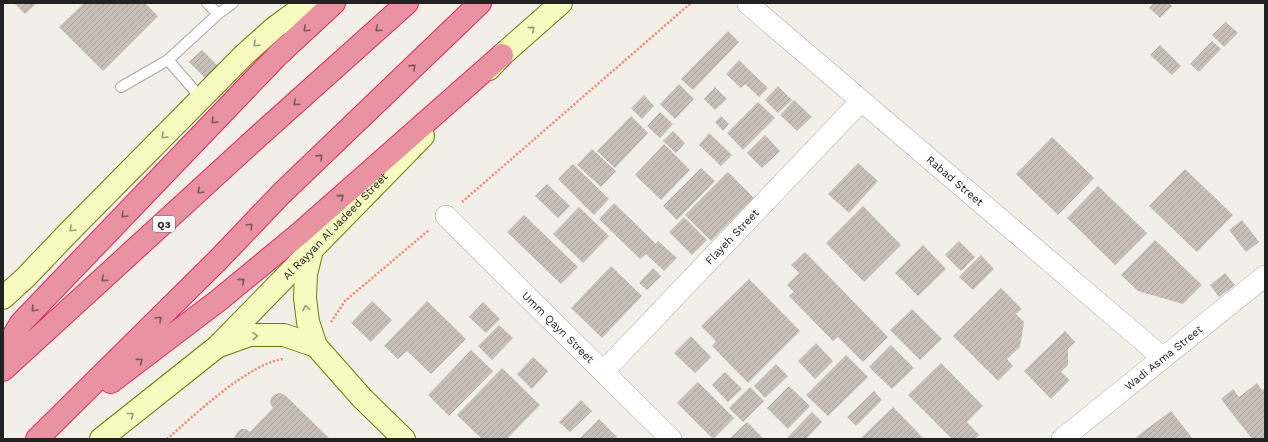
<svg xmlns="http://www.w3.org/2000/svg" width="1268" height="442" viewBox="0 0 1268 442" font-family="'Work Sans',sans-serif">
	<style>
		.building { fill: url(#building-hatch) }
		.lines { fill: none; stroke-linecap: round; stroke-linejoin: round }
		.lane-casing { stroke: #a9a9a9; stroke-width: 12 }
		.street-casing { stroke: #a9a9a9; stroke-width: 22 }
		.secondary-casing { stroke: #707d05; stroke-width: 24 }
		.highway-casing { stroke: #dc2a67; stroke-width: 24 }
		.path { stroke: #fa8072; stroke-width: 2.5; stroke-dasharray: 2 2; stroke-linecap: butt }
		.lane { stroke: #fff; stroke-width: 10 }
		.street { stroke: #fff; stroke-width: 21 }
		.secondary { stroke: #f7fabf; stroke-width: 22 }
		.highway { stroke: #e892a2; stroke-width: 22 }
		.oneway { stroke: #7b545c }
		.oneway2 { stroke: #979978 }
		.labels { text-anchor: middle; stroke-width: 3; stroke-linejoin: round; paint-order: stroke }
		.shield { fill: #fff; stroke: #646464; stroke-width: 1 }
		.shield-label { font-size: 10px; font-weight: bold; fill: #222 }
		.street-label { font-size: 11px; fill: #222; stroke: #fff }
	</style>
	<defs>
		<pattern id="building-hatch" width="6" height="6" patternUnits="userSpaceOnUse"><rect width="6" height="6" fill="#c7bfb8"/><path d="M-1 1l2-2M0 6l6-6M5 7l2-2" fill="none" stroke="#aba49e"/></pattern>
	</defs>
	<rect width="100%" height="100%" fill="#f2efe9"/>
	<path class="building" d="M 14,3 L 37,3 L 25,14 Z
		M 84,3 L 145,3 L 158,16 L 103,71 L 59,27 Z
		M 1154,3 L 1169,3 L 1172,6 L 1160,18 L 1149,8 Z
		M 1226,22 L 1238,33 L 1224,47 L 1212,35 Z
		M 728,31 L 739,42 L 693,90 L 681,79 Z
		M 1212,41 L 1221,49 L 1199,72 L 1190,64 Z
		M 1160,45 L 1181,66 L 1172,75 L 1150,55 Z
		M 202,50 L 218,66 L 205,78 L 189,62 Z
		M 739,60 L 768,88 L 759,97 L 745,84 L 741,88 L 726,74 Z
		M 679,84 L 694,99 L 675,119 L 660,104 Z
		M 778,86 L 792,100 L 778,113 L 765,100 Z
		M 715,87 L 727,99 L 715,110 L 704,99 Z
		M 644,95 L 654,106 L 642,119 L 631,108 Z
		M 794,100 L 812,117 L 797,131 L 780,115 Z
		M 758,102 L 775,118 L 743,150 L 727,133 Z
		M 660,112 L 673,124 L 660,138 L 647,126 Z
		M 631,116 L 648,133 L 615,168 L 597,151 Z
		M 721,116 L 729,124 L 723,131 L 715,122 Z
		M 673,131 L 685,143 L 676,153 L 663,141 Z
		M 709,133 L 732,155 L 721,166 L 699,145 Z
		M 765,135 L 780,151 L 762,168 L 747,153 Z
		M 1052,137 L 1094,178 L 1058,215 L 1016,174 Z
		M 664,144 L 690,170 L 661,200 L 635,175 Z
		M 592,149 L 616,171 L 601,187 L 577,165 Z
		M 858,163 L 878,181 L 849,213 L 828,194 Z
		M 573,164 L 609,199 L 594,215 L 558,179 Z
		M 701,168 L 715,181 L 677,220 L 663,206 Z
		M 1185,169 L 1233,215 L 1197,252 L 1149,206 Z
		M 728,172 L 754,198 L 711,241 L 685,215 Z
		M 547,184 L 570,206 L 558,218 L 535,196 Z
		M 1098,186 L 1147,233 L 1115,265 L 1067,218 Z
		M 614,203 L 656,244 L 658,241 L 677,258 L 664,271 L 646,254 L 640,259 L 599,219 Z
		M 863,206 L 901,245 L 864,282 L 826,243 Z
		M 579,207 L 609,236 L 583,263 L 553,234 Z
		M 524,215 L 578,267 L 561,284 L 507,232 Z
		M 684,217 L 707,240 L 692,255 L 669,232 Z
		M 1242,220 L 1259,242 L 1246,252 L 1229,230 Z
		M 1155,240 L 1202,285 L 1183,304 L 1138,291 L 1121,275 Z
		M 959,241 L 975,257 L 961,271 L 945,255 Z
		M 923,245 L 946,269 L 918,296 L 895,273 Z
		M 805,252 L 888,337 L 863,362 L 838,337 L 833,341 L 789,296 L 794,292 L 787,285 L 799,273 L 791,265 Z
		M 981,255 L 994,269 L 973,290 L 959,277 Z
		M 611,266 L 642,296 L 602,338 L 571,308 Z
		M 653,268 L 661,276 L 647,290 L 639,283 Z
		M 1225,273 L 1235,285 L 1219,297 L 1210,285 Z
		M 749,279 L 800,331 L 748,383 L 712,346 L 716,341 L 701,326 Z
		M 1001,288 L 1022,309 L 1016,314 L 1024,322 L 1020,347 L 1007,359 L 1013,366 L 998,381 L 953,336 Z
		M 372,301 L 392,320 L 371,342 L 351,323 Z
		M 427,301 L 466,339 L 431,374 L 407,351 L 398,359 L 384,346 Z
		M 483,302 L 500,319 L 486,333 L 469,317 Z
		M 912,309 L 942,339 L 920,360 L 890,330 Z
		M 499,325 L 513,338 L 492,360 L 478,346 Z
		M 1065,331 L 1075,342 L 1068,349 L 1068,365 L 1061,372 L 1070,380 L 1051,399 L 1024,371 Z
		M 691,336 L 711,357 L 695,373 L 674,353 Z
		M 816,343 L 833,361 L 815,379 L 798,361 Z
		M 891,345 L 914,368 L 892,389 L 869,367 Z
		M 471,350 L 493,371 L 449,416 L 428,395 Z
		M 846,355 L 868,377 L 828,416 L 806,395 Z
		M 533,357 L 548,371 L 532,389 L 517,374 Z
		M 941,363 L 983,406 L 967,422 L 979,435 L 975,439 L 952,439 L 908,395 Z
		M 776,364 L 788,376 L 765,398 L 754,386 Z
		M 502,368 L 540,405 L 507,439 L 482,439 L 457,415 Z
		M 725,372 L 742,389 L 728,402 L 712,385 Z
		M 698,382 L 734,418 L 713,439 L 677,403 Z
		M 1257,383 L 1262,390 L 1265,388 L 1265,439 L 1252,439 L 1221,399 L 1233,389 L 1239,397 Z
		M 789,386 L 810,406 L 788,429 L 767,408 Z
		M 750,387 L 764,401 L 743,422 L 729,408 Z
		M 874,391 L 882,400 L 856,426 L 847,417 Z
		M 280,393 L 285,395 L 329,438 L 234,439 L 237,432 L 241,429 L 246,429 L 250,432 L 273,408 L 270,403 L 271,398 L 275,394 Z
		M 581,400 L 592,411 L 570,432 L 559,422 Z
		M 893,407 L 924,439 L 860,439 Z
		M 1171,411 L 1193,439 L 1138,439 L 1136,437 Z
		M 812,412 L 822,422 L 806,439 L 786,439 Z
		M 599,419 L 617,437 L 615,439 L 579,439 Z
		M 747,422 L 764,439 L 729,439 Z"/>
	<g class="lines">
		<defs>
			<path id="lane" d="M 207,3 L 218,14
				M 168,60 L 201,98
				M 121,87 L 168,60 L 218,14 L 233,3"/>
			<g id="street">
				<path id="s1" d="M 748,4 L 1162,357"/>
				<path id="s2" d="M 446,216 L 671,439"/>
				<path id="s3" d="M 603,372 L 861,101"/>
				<path id="s4" d="M 1062,439 L 1265,276"/>
			</g>
			<g id="secondary">
				<path d="M 489,69 L 502,55 L 561,3"/>
				<path d="M 312,250 L 306,274 L 305,298 L 308,322 L 316,346 L 362,398 L 404,439"/>
				<path d="M 3,298 L 26,277 L 67,234 L 244,55 L 274,28 L 308,3"/>
				<path d="M 222,345 L 250,335 L 284,335 L 316,346"/>
				<path id="s5" d="M 101,439 L 218,346 L 423,136"/>
			</g>
			<path id="highway" d="M 3,353 L 21,323 L 278,55 L 334,3
				M 3,370 L 252,142 L 407,3
				M 111,382 L 219,300 L 299,234 L 502,55
				M 37,439 L 218,260 L 281,194 L 480,3"/>
		</defs>
		<use href="#lane" class="lane-casing"/>
		<use href="#street" class="street-casing"/>
		<use href="#secondary" class="secondary-casing"/>
		<use href="#highway" class="highway-casing"/>
		<path class="path" d="M 462,202 L 691,3
			M 331,322 L 345,301 L 429,230
			M 167,439 C 195,415 246,365 283,359"/>
		<use href="#lane" class="lane"/>
		<use href="#street" class="street"/>
		<use href="#secondary" class="secondary"/>
		<use href="#highway" class="highway"/>
	</g>
	<defs><path id="oneway-chevron" d="M-2-3.5L2.5 0L-2 3.5" fill="none" stroke-width="1.6" stroke-linecap="round" stroke-linejoin="round"/></defs>
	<g class="oneway">
		<use href="#oneway-chevron" transform="translate(306 29) rotate(137)"/>
		<use href="#oneway-chevron" transform="translate(378 29) rotate(138)"/>
		<use href="#oneway-chevron" transform="translate(413 67) rotate(-44)"/>
		<use href="#oneway-chevron" transform="translate(296 103) rotate(138)"/>
		<use href="#oneway-chevron" transform="translate(214 121) rotate(134)"/>
		<use href="#oneway-chevron" transform="translate(320 157) rotate(-44)"/>
		<use href="#oneway-chevron" transform="translate(200 191) rotate(137)"/>
		<use href="#oneway-chevron" transform="translate(341 197) rotate(-41)"/>
		<use href="#oneway-chevron" transform="translate(124 215) rotate(134)"/>
		<use href="#oneway-chevron" transform="translate(250 226) rotate(-46)"/>
		<use href="#oneway-chevron" transform="translate(104 279) rotate(138)"/>
		<use href="#oneway-chevron" transform="translate(242 281) rotate(-40)"/>
		<use href="#oneway-chevron" transform="translate(34 309) rotate(134)"/>
		<use href="#oneway-chevron" transform="translate(159 319) rotate(-45)"/>
		<use href="#oneway-chevron" transform="translate(140 361) rotate(-37)"/>
	</g>
	<g class="oneway2">
		<use href="#oneway-chevron" transform="translate(532 29) rotate(-41)"/>
		<use href="#oneway-chevron" transform="translate(256 44) rotate(137)"/>
		<use href="#oneway-chevron" transform="translate(164 136) rotate(135)"/>
		<use href="#oneway-chevron" transform="translate(72 229) rotate(135)"/>
		<use href="#oneway-chevron" transform="translate(306 308) rotate(-98)"/>
		<use href="#oneway-chevron" transform="translate(255 336) rotate(-3)"/>
		<use href="#oneway-chevron" transform="translate(131 415) rotate(-38)"/>
	</g>
	<g class="labels">
		<rect class="shield" x="153" y="216" width="22" height="16" rx="3"/>
		<g class="shield-label">
			<text x="164" y="228">Q3</text>
		</g>
		<g class="street-label">
			<text dy="4" stroke="none"><textPath href="#s1" startOffset="272">Rabad Street</textPath></text>
			<text dy="4" stroke="none"><textPath href="#s5" startOffset="317">Al Rayyan Al Jadeed Street</textPath></text>
			<text dy="4" stroke="none"><textPath href="#s3" startOffset="187">Flayeh Street</textPath></text>
			<text dy="4" stroke="none"><textPath href="#s2" startOffset="158">Umm Qayn Street</textPath></text>
			<text dy="4" stroke="none"><textPath href="#s4" startOffset="130">Wadi Asma Street</textPath></text>
		</g>
	</g>
	<rect width="1268" height="442" fill="none" stroke="#222222" stroke-width="8"/>
</svg>
